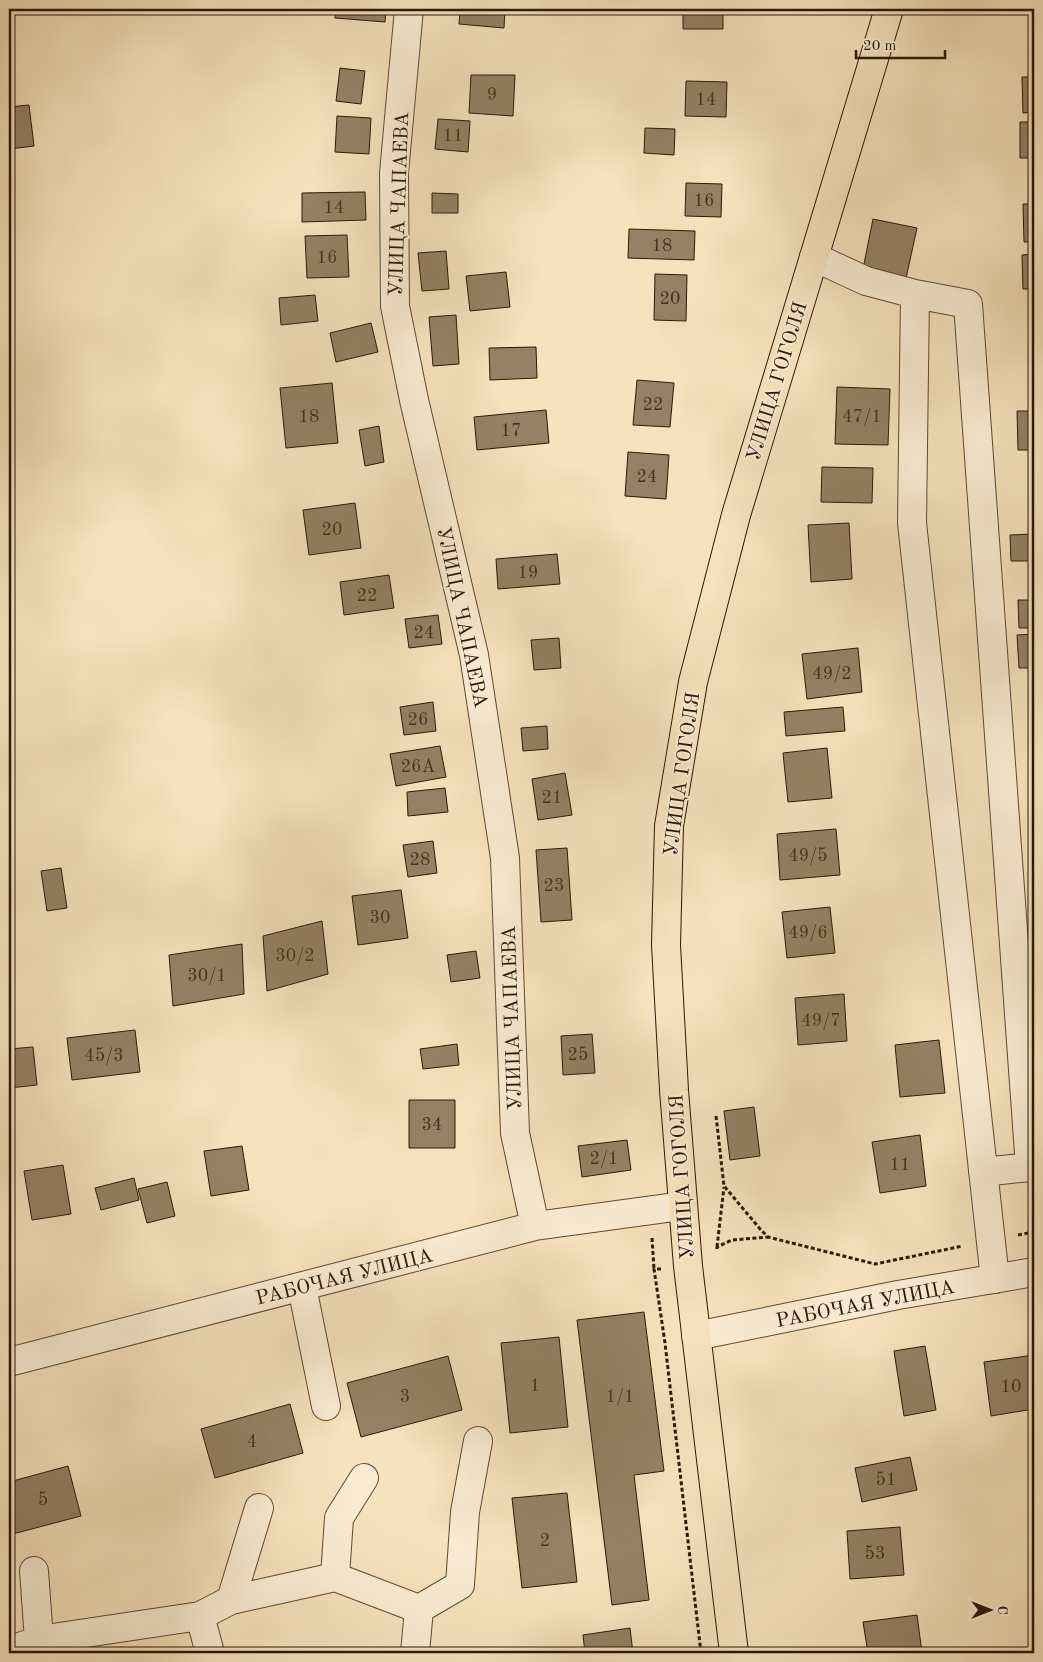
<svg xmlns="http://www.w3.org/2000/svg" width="1043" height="1662" viewBox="0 0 1043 1662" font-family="'Old Standard TT',serif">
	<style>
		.building { fill: #958165; stroke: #2c1807 }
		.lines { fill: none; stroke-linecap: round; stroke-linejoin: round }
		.minor-casing { stroke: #5e4a34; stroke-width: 30 }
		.major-casing { stroke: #2c1807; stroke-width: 30 }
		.path { stroke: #2c1807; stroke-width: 3; stroke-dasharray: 4 2.5; stroke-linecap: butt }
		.minor { stroke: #f9ecd3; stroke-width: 28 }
		.major { stroke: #f6e2bc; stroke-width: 28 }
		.labels { text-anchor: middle; stroke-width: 4; stroke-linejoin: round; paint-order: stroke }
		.number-label { font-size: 18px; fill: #46321e }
		.street-label { font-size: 20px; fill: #2c1807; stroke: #f9ecd3 }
	</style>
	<rect width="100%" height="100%" fill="#f6e2bc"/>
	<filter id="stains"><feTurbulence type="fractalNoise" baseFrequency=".004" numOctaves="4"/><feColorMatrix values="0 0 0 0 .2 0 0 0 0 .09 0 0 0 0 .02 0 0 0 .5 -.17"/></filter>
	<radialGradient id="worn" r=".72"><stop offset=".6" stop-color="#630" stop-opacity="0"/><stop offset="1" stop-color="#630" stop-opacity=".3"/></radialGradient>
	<path class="building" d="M 336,9 L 386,9 L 385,22 L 335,18 Z
		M 460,9 L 505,9 L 504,28 L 459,24 Z
		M 683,9 L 723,9 L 723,29 L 683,29 Z
		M 1033,9 L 1034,9 L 1034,38 L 1033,38 Z
		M 340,68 L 365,71 L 361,104 L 336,101 Z
		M 471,75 L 515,75 L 513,116 L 469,113 Z
		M 1022,77 L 1034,77 L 1034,112 L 1023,113 Z
		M 686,81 L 727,82 L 726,117 L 685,116 Z
		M 29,105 L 34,146 L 9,149 L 9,107 Z
		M 337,116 L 371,118 L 369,154 L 335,152 Z
		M 438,119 L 470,121 L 468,152 L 435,149 Z
		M 1020,122 L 1034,122 L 1034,158 L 1020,158 Z
		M 645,128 L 675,129 L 674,155 L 644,153 Z
		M 686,183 L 722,184 L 721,217 L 685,216 Z
		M 365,192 L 366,220 L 302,222 L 302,193 Z
		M 432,193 L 458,194 L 458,213 L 432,213 Z
		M 1023,204 L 1034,204 L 1034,242 L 1024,242 Z
		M 873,219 L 917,228 L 905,283 L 862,274 Z
		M 629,229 L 695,231 L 694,260 L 628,258 Z
		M 347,235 L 349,277 L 307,278 L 305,236 Z
		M 446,251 L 449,289 L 422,291 L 418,253 Z
		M 1034,254 L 1034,289 L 1023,289 L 1022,255 Z
		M 506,272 L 510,307 L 470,311 L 466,276 Z
		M 655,274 L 687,275 L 686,321 L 654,320 Z
		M 315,295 L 318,321 L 281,325 L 279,298 Z
		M 456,315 L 459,364 L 433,366 L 429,317 Z
		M 371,323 L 378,352 L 336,362 L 330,333 Z
		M 536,347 L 537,378 L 490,380 L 489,348 Z
		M 637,380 L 674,383 L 670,427 L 633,425 Z
		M 332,383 L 338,443 L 286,448 L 280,388 Z
		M 837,387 L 890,389 L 888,445 L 835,444 Z
		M 546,410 L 549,443 L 477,450 L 474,417 Z
		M 1017,411 L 1034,411 L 1034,450 L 1018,450 Z
		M 379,426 L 384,462 L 365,466 L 359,430 Z
		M 628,452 L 669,455 L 666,499 L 625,496 Z
		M 822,467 L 873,468 L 872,503 L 821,502 Z
		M 355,503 L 361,548 L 309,555 L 303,510 Z
		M 849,523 L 852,579 L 811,582 L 808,525 Z
		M 1034,534 L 1034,561 L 1011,561 L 1010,535 Z
		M 557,554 L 560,584 L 498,589 L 496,559 Z
		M 389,575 L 394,608 L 344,615 L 340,582 Z
		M 1018,600 L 1034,600 L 1034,628 L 1019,628 Z
		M 438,615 L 442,644 L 409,648 L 405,619 Z
		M 1034,634 L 1034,668 L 1019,668 L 1017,635 Z
		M 559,638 L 561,668 L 534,670 L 531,640 Z
		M 858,648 L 862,692 L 807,699 L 802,654 Z
		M 433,702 L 436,731 L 404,735 L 400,707 Z
		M 843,707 L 845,731 L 786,736 L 784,712 Z
		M 547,726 L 548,749 L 523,751 L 521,728 Z
		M 1029,735 L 1034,735 L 1034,769 L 1032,769 Z
		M 440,746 L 446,777 L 396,786 L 390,754 Z
		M 827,748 L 832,798 L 788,802 L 783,753 Z
		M 565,773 L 572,815 L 538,820 L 532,779 Z
		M 445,788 L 448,812 L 408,816 L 407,792 Z
		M 836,829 L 840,875 L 780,880 L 777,834 Z
		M 433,841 L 437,873 L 408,877 L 403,845 Z
		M 567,848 L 572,920 L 541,922 L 536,850 Z
		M 61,868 L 67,908 L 47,911 L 41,871 Z
		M 401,890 L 408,938 L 358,945 L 352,896 Z
		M 830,907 L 835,953 L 787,958 L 782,912 Z
		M 322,921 L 328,974 L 267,991 L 263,936 Z
		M 242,944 L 244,994 L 173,1006 L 169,955 Z
		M 476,951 L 480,978 L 451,982 L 447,955 Z
		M 844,994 L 847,1041 L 798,1045 L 795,998 Z
		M 135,1030 L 140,1072 L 72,1080 L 67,1038 Z
		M 592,1034 L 595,1073 L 563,1075 L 561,1036 Z
		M 939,1040 L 945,1093 L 900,1097 L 895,1045 Z
		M 457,1044 L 459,1065 L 423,1069 L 420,1049 Z
		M 33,1047 L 37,1085 L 9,1088 L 9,1049 Z
		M 409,1100 L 455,1100 L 455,1148 L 409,1148 Z
		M 754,1107 L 760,1156 L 730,1160 L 724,1111 Z
		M 920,1135 L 926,1186 L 880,1193 L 872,1142 Z
		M 627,1140 L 631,1170 L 582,1177 L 578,1146 Z
		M 242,1146 L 249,1190 L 211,1196 L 204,1151 Z
		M 63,1165 L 71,1214 L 32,1220 L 24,1171 Z
		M 134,1178 L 139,1200 L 101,1210 L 95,1188 Z
		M 167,1182 L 175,1216 L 147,1223 L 138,1189 Z
		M 644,1312 L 664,1471 L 634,1475 L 649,1600 L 612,1605 L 577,1320 Z
		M 559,1337 L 568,1427 L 510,1433 L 501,1343 Z
		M 925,1346 L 936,1410 L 904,1416 L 894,1351 Z
		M 1034,1355 L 1034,1409 L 991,1416 L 984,1362 Z
		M 448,1356 L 462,1410 L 361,1437 L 347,1383 Z
		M 290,1404 L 303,1453 L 215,1478 L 201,1429 Z
		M 910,1457 L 917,1490 L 862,1502 L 855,1468 Z
		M 68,1466 L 81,1516 L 9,1535 L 9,1482 Z
		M 567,1493 L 577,1582 L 522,1588 L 512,1498 Z
		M 900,1527 L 904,1575 L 850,1579 L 847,1531 Z
		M 917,1615 L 922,1653 L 868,1653 L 863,1622 Z
		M 630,1628 L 633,1653 L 585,1653 L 583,1635 Z"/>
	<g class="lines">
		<defs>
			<path id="minor" d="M 409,9 L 394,173 L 395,306 L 414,400 L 474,655 L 505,858 L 515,1133 L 535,1226
				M 814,257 L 866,281 L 915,294 L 968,304 L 1030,1167 L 983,1172
				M 915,294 L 912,523 L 995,1279
				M 302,1287 L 326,1406
				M 696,1336 L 898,1295 L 1034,1272
				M 9,1362 L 535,1226 L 682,1206
				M 34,1571 L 39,1640
				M 335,1577 L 339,1518 L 364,1478
				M 231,1600 L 259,1508
				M 9,1651 L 39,1640 L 200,1616
				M 210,1653 L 200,1616 L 231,1600 L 335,1577 L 419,1609
				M 415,1653 L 419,1609 L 460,1585 L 465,1512 L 478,1441"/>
			<path id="major" d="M 734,1653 L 688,1266 L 674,1090 L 666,945 L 669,826 L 693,682 L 736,515 L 889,9"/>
		</defs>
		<use href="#minor" class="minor-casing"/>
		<use href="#major" class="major-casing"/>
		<path class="path" d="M 716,1116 L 724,1186 L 761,1230 L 768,1237 L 875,1264 L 963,1246
			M 1018,1235 L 1034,1232
			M 652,1238 L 654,1269
			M 717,1247 L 724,1187
			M 717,1249 L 717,1247 L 732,1240 L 768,1237
			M 661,1269 L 654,1269 L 665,1343 L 701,1653"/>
		<use href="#minor" class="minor"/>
		<use href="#major" class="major"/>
	</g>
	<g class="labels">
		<g class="number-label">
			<text x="492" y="100">9</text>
			<text x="706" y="105">14</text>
			<text x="453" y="141">11</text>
			<text x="704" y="206">16</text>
			<text x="334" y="213">14</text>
			<text x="662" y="251">18</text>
			<text x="327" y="263">16</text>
			<text x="670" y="304">20</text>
			<text x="653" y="410">22</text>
			<text x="309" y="422">18</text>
			<text x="862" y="422">47/1</text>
			<text x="511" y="436">17</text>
			<text x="647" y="482">24</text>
			<text x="332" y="535">20</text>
			<text x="528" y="578">19</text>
			<text x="367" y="601">22</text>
			<text x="424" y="638">24</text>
			<text x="832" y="679">49/2</text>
			<text x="418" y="725">26</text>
			<text x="418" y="772">26А</text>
			<text x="552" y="803">21</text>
			<text x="808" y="861">49/5</text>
			<text x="420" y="865">28</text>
			<text x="554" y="891">23</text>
			<text x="380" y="923">30</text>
			<text x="808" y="938">49/6</text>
			<text x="295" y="961">30/2</text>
			<text x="207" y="981">30/1</text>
			<text x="821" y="1026">49/7</text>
			<text x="578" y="1060">25</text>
			<text x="104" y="1061">45/3</text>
			<text x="432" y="1130">34</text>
			<text x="604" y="1164">2/1</text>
			<text x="900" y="1170">11</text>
			<text x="535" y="1391">1</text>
			<text x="1011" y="1392">10</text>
			<text x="405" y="1402">3</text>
			<text x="620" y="1402">1/1</text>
			<text x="252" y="1447">4</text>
			<text x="886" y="1485">51</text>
			<text x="43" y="1505">5</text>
			<text x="545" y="1546">2</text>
			<text x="875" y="1559">53</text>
		</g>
		<g class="street-label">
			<text transform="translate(398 204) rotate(-88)" y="7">УЛИЦА ЧАПАЕВА</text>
			<text transform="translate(776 381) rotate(-73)" y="7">УЛИЦА ГОГОЛЯ</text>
			<text transform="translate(463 617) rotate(78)" y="7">УЛИЦА ЧАПАЕВА</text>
			<text transform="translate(681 774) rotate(-82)" y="7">УЛИЦА ГОГОЛЯ</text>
			<text transform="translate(511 1018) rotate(-92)" y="7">УЛИЦА ЧАПАЕВА</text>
			<text transform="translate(681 1177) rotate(-94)" y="7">УЛИЦА ГОГОЛЯ</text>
			<text transform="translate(344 1276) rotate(-14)" y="7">РАБОЧАЯ УЛИЦА</text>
			<text transform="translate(865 1303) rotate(-11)" y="7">РАБОЧАЯ УЛИЦА</text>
		</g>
	</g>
	<rect width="1043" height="1662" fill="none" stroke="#f6e2bc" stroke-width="30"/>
	<rect x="10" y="10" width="1023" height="1642" fill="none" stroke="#2c1807" stroke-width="2.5"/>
	<rect x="15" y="15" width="1013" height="1632" fill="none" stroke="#2c1807"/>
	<g transform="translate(990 1610) rotate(90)" stroke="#f9ecd3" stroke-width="4" paint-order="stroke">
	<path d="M0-4L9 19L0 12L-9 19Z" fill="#2c1807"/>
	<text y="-8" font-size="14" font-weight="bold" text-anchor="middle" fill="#2c1807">С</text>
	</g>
	<path d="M856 50v8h89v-8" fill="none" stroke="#2c1807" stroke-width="2.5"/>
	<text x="863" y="50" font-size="15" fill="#2c1807" stroke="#f9ecd3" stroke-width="4" paint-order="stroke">20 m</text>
	<rect width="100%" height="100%" filter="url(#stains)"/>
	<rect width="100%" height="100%" fill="url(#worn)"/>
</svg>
